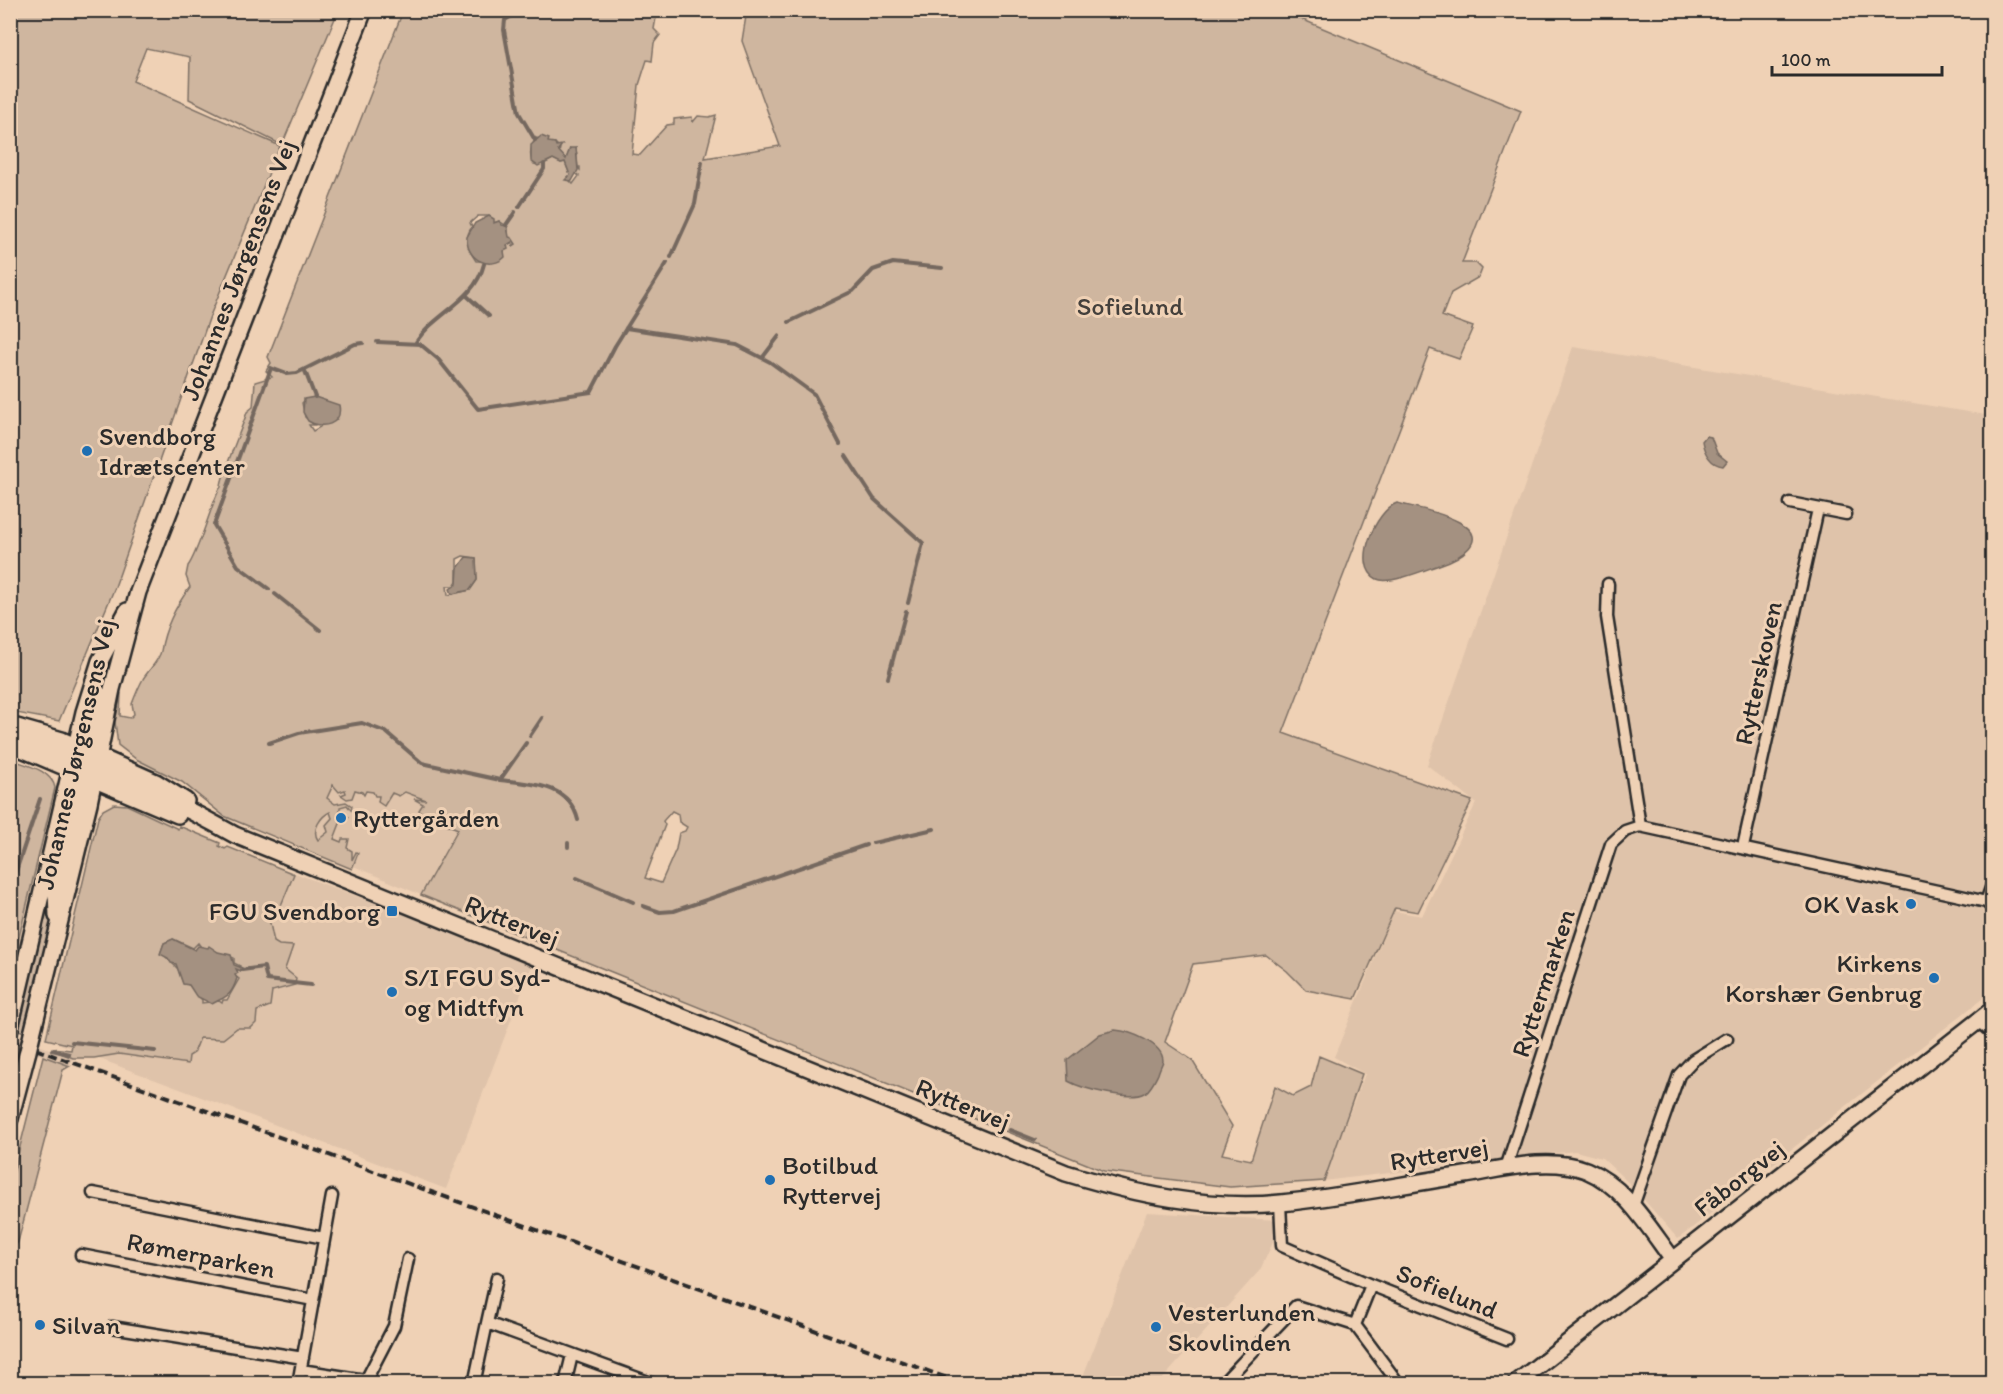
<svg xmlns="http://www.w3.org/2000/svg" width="2003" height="1394" viewBox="0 0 2003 1394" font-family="Itim,sans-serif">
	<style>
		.built { fill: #dfc3aa }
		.green { fill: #cfb69f; stroke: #7d7065; stroke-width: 1.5; fill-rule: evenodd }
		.water { fill: #a49181; stroke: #74685f; stroke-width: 1.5 }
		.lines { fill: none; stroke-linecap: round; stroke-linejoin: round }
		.stream { stroke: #74685f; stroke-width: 4 }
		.street-casing { stroke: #2b2b2b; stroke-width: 15 }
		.secondary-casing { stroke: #2b2b2b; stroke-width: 20 }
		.street { stroke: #efd1b5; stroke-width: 10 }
		.secondary { stroke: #efd1b5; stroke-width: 15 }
		.rail { stroke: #2b2b2b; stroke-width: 4; stroke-dasharray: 9 4.5; stroke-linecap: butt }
		.secondary-bridge-casing { stroke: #2b2b2b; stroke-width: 20; stroke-linecap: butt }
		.secondary-bridge { stroke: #efd1b5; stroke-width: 15 }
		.poi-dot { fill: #1f6fb2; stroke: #efd1b5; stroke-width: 2 }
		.labels { text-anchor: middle; stroke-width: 6; stroke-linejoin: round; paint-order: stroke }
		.street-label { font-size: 26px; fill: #2b2b2b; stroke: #efd1b5 }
		.park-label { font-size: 26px; fill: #44403c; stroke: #efd1b5 }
		.poi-label { font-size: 26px; fill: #2b2b2b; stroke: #efd1b5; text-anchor: start }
	</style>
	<rect width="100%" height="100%" fill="#efd1b5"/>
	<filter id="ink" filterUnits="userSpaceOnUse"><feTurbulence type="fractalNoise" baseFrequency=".0167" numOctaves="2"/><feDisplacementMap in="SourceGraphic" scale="12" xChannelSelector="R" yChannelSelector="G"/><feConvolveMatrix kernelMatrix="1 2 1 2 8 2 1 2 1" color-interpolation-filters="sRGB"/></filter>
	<g filter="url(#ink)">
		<path class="built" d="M 1573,347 L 1992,416 L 1992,991 L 1678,1239 L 1632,1186 L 1602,1158 L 1575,1151 L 1323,1181 L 1365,1074 L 1334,1057 L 1394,911 L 1422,916 L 1476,803 L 1427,765 Z
			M 265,747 L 304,752 L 347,772 L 428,801 L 459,829 L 421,895 L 235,815 Z
			M 112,804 L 533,963 L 446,1189 L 44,1038 Z
			M 10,1034 L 73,1058 L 70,1066 L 11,1044 Z
			M 1147,1212 L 1276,1220 L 1277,1234 L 1260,1270 L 1159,1383 L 1080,1384 Z"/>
		<path class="green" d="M 747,10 L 1282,11 L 1521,111 L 1462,263 L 1476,263 L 1482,269 L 1479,277 L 1451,293 L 1442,316 L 1473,327 L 1459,359 L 1430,349 L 1283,733 L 1472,801 L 1418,912 L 1395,908 L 1355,999 L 1306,990 L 1287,971 L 1266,955 L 1193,964 L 1165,1042 L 1192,1060 L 1232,1126 L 1222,1154 L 1251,1160 L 1275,1086 L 1293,1096 L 1311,1087 L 1319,1056 L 1362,1074 L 1324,1181 L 1230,1187 L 1104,1171 L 421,895 L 458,829 L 421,814 L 419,810 L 423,804 L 414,799 L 426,800 L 405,792 L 399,796 L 392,793 L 384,806 L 378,802 L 379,796 L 375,796 L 373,792 L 366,791 L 364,795 L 362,792 L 355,790 L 352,798 L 347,799 L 341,795 L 346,793 L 345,790 L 339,792 L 333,785 L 327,798 L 335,804 L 346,802 L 352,806 L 351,810 L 347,805 L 340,807 L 340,816 L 348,817 L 341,821 L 334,839 L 341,842 L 342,839 L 349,839 L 347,848 L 352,851 L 352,860 L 356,852 L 358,853 L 352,869 L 224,816 L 182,782 L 136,759 L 118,745 L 115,722 L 121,693 L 120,716 L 130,718 L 134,714 L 132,704 C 135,696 139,686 143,679 C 148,671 160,659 161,651 C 165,627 175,607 190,587 L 186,576 L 188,566 C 199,552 215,492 221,487 C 220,478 243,426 247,412 L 253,407 L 255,382 L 272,377 L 266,371 L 271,363 L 268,357 L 403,11 L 661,11 L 657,12 L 654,29 L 660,35 L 654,43 L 652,61 L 647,60 L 639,85 L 632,154 L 640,155 L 667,125 L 674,124 L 674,119 L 692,117 L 693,122 L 698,116 L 709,117 L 716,115 L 705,158 L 780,146 L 742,41 ZM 536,138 L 548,140 L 548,143 L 555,143 L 560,148 L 559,154 L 566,160 L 568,154 L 576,148 L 578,167 L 580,167 L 580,170 L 578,168 L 574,172 L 579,176 L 573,184 L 567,178 L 570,175 L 565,162 L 561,163 L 553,159 L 544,164 L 534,164 C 528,156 531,146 536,138 ZM 478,216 L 489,216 L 494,223 L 499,221 L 508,227 L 508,237 L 512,242 L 507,245 L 504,243 L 504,252 L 493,261 L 476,261 C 468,249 463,239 472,227 L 470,223 ZM 316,398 L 334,405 L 320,427 L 313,431 L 309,425 L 314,425 L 305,417 L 302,403 L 306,399 ZM 463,556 L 476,558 L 477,580 L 470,590 L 448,595 L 447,586 L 454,586 L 457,581 L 457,559 ZM 672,811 L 678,814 L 679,822 L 687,827 L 685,831 L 679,833 L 676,849 L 661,883 L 645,878 L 665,825 L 663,821 ZM 330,812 L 332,818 L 326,825 L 328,832 L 318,840 C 311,830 321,816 330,812 Z
			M 10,11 L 338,11 L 282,145 L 189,99 L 190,57 L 146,48 L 133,81 L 280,146 L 210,316 L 115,587 L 59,721 L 11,712 Z
			M 10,759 C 26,765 52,770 55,788 L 11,970 Z
			M 71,799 L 52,926 L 25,1032 L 18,1030 Z
			M 114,804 L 127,805 L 178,829 L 179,826 L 220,843 L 219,846 L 225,849 L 228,847 L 294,874 L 277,915 L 269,919 L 274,942 L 279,945 L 293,946 L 285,969 L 296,978 L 295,985 L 272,991 L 270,1006 L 257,1011 L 256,1023 L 251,1028 L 237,1028 L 223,1039 L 200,1038 L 194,1053 L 189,1056 L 188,1064 L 119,1054 L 94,1058 L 73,1058 L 52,1050 L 52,1048 L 71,1050 L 72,1045 L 46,1039 L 98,818 L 103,810 ZM 173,939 L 193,948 L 198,943 L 201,947 L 234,958 L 234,963 L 240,966 L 234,975 L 239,979 L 227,1000 L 223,1000 L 222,1003 L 219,1001 L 202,1003 L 202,1000 L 189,985 L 183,983 L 178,969 L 161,952 L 164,943 Z
			M 43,1056 L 70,1066 L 63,1070 L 18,1242 L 11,1251 L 11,1182 Z"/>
		<path class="water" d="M 541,136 L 549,139 L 548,142 L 555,143 L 556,146 L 562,145 L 558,150 L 566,159 L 570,148 L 576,148 L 578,170 L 572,181 L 565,180 L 570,175 L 565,162 L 561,163 L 553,159 L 538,166 L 531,161 L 531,145 Z
			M 489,216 L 494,219 L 494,223 L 499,221 L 502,225 L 507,226 L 509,237 L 512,238 L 516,244 L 513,246 L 512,242 L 507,245 L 508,249 L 504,251 L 505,257 C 492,270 466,262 467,237 L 475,223 Z
			M 315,397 L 339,405 C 343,425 322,430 308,421 L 303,412 L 304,399 Z
			M 1706,436 L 1711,437 L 1717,453 L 1727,461 L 1723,466 C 1711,465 1704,453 1702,441 Z
			M 1397,503 C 1417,508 1440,512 1459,522 C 1493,540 1458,559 1439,565 C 1425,570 1389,585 1377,579 C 1351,566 1376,510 1397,503 Z
			M 466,557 L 476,558 L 477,580 L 470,590 L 452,594 L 450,589 L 457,584 L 458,568 Z
			M 173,939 L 195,950 L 198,946 L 208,948 L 209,946 L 218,952 L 231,955 L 234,965 L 242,968 L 241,971 L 236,969 L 238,973 L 235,975 L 237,978 C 231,998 225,996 212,1004 L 196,996 L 189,985 L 183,984 L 176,964 L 171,963 L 168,958 L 160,954 L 164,943 Z
			M 1115,1030 C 1129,1031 1163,1043 1163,1061 C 1162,1064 1159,1070 1158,1074 C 1155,1080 1151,1089 1145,1093 C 1131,1101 1082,1089 1068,1081 L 1067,1060 L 1100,1034 Z"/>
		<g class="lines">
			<path class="stream" d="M 522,10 L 505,20 L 504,30 L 519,113 L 535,140
				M 519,207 L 544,169 L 544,164
				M 506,225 L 515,212
				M 671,257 L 695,204 L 702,162
				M 466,295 L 489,316
				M 789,322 L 853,291 L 873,270 L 893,263 L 942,268
				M 626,328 L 737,345 L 770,362 L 814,394 L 840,444
				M 377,342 L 420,344 L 438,359 L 478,409 L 591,392 L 615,346 L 667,263
				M 416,342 C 435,313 475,301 484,264
				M 763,357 L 779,336
				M 305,371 L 315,397
				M 846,456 L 874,499 L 923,543 L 908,603
				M 269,589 L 238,566 L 214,525 L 271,368 L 287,374 L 297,373 L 355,344 L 363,343
				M 275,594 L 320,630
				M 888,678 L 906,611
				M 530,736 L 542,718
				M 269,743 L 299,733 L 362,723 L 386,732 L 422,763 L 500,780 L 526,743
				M 500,780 C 531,784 569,783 578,820
				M 568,843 L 568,847
				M 873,843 L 934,829
				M 577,878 L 633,902
				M 10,889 L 40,799
				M 643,906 L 660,912 L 674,911 L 866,845
				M 242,970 L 264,967 L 267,980 L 311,985
				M 72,1042 L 155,1051
				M 52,1050 L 69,1054
				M 1010,1130 L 1035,1140"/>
			<defs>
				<path id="street" d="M 1790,503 L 1846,514
					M 1608,584 L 1607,617 L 1640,826
					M 1743,847 L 1818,509
					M 1986,902 L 1992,885
					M 1978,1021 L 1992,1033
					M 1506,1168 L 1611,844 L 1625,831 L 1640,826 L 1965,897 L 1986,902 L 1992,907
					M 93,1193 L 324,1238
					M 1280,1203 L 1282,1246 L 1371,1285 L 1507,1339
					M 1633,1206 L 1679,1075 L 1693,1060 L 1727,1039
					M 81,1255 L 313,1300
					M 497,1278 L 487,1323 L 654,1384
					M 1355,1325 L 1371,1285
					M 112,1327 L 303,1358
					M 301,1370 L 365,1380
					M 298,1384 L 332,1196
					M 364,1384 L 394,1326 L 408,1259
					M 474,1384 L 487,1323
					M 565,1384 L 572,1355
					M 1222,1384 L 1296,1306 L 1355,1325 L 1399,1384"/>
				<path id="secondary" d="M 17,727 L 62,740 L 156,782 L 186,801
					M 10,733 C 87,761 164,795 235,835 L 1066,1173 C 1135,1194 1208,1210 1281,1203 C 1342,1197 1404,1184 1465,1175 C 1502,1169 1549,1156 1586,1170 C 1625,1186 1649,1228 1673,1260
					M 10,744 L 178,815
					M 85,759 L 100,695
					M 57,916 L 56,889 L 84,767
					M 10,1028 L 84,712 L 100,661 L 127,611
					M 32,1034 L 89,803 L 112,689 L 138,592 L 364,10
					M 10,1119 L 28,1051
					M 1515,1384 L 1992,1010"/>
			</defs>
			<use href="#street" class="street-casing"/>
			<use href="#secondary" class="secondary-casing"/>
			<use href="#street" class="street"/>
			<use href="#secondary" class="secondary"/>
			<path class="rail" d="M 10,1040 L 964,1384"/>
			<defs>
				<path id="secondary-bridge" d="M 28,1051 L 32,1034"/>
			</defs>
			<use href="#secondary-bridge" class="secondary-bridge-casing"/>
			<use href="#secondary-bridge" class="secondary-bridge"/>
		</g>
	</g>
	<g class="poi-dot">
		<circle cx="87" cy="451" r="6"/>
		<circle cx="341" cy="818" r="6"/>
		<circle cx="1911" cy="904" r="6"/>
		<rect x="386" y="905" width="12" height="12" rx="3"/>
		<circle cx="1934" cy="978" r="6"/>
		<circle cx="392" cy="992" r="6"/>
		<circle cx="770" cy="1180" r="6"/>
		<circle cx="40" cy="1325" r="6"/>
		<circle cx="1156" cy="1327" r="6"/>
	</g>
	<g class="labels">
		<g class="street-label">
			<text transform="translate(238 270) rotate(-69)" y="9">Johannes Jørgensens Vej</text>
			<text transform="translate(1758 673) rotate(-78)" y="9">Rytterskoven</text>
			<text transform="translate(75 754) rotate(-77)" y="9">Johannes Jørgensens Vej</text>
			<text transform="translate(512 921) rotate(22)" y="9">Ryttervej</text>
			<text transform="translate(1543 983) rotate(-72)" y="9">Ryttermarken</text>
			<text transform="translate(963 1104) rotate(22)" y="9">Ryttervej</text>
			<text transform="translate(1439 1154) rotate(-9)" y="9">Ryttervej</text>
			<text transform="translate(1739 1178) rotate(-38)" y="9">Fåborgvej</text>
			<text transform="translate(201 1255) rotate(11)" y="9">Rømerparken</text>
			<text transform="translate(1447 1291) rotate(22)" y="9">Sofielund</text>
		</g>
		<g class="park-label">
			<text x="1130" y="315">Sofielund</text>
		</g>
		<g class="poi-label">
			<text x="99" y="445">Svendborg<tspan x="99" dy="30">Idrætscenter</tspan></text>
			<text x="353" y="827">Ryttergården</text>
			<text x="1899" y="913" text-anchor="end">OK Vask</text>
			<text x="380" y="920" text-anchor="end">FGU Svendborg</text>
			<text x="1922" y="972" text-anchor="end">Kirkens<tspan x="1922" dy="30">Korshær Genbrug</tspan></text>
			<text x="404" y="986">S/I FGU Syd-<tspan x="404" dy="30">og Midtfyn</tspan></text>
			<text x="782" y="1174">Botilbud<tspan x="782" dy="30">Ryttervej</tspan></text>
			<text x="1168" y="1321">Vesterlunden<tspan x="1168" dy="30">Skovlinden</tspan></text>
			<text x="52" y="1334">Silvan</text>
		</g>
	</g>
	<rect width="2003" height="1394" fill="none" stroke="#efd1b5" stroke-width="36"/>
	<rect x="18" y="18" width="1967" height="1358" fill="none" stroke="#2b2b2b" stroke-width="2" filter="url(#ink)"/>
	<path d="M1772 66v9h170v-9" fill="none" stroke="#2b2b2b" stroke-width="3"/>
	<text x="1781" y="66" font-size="18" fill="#2b2b2b" stroke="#efd1b5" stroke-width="4.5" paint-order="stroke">100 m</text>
</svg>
